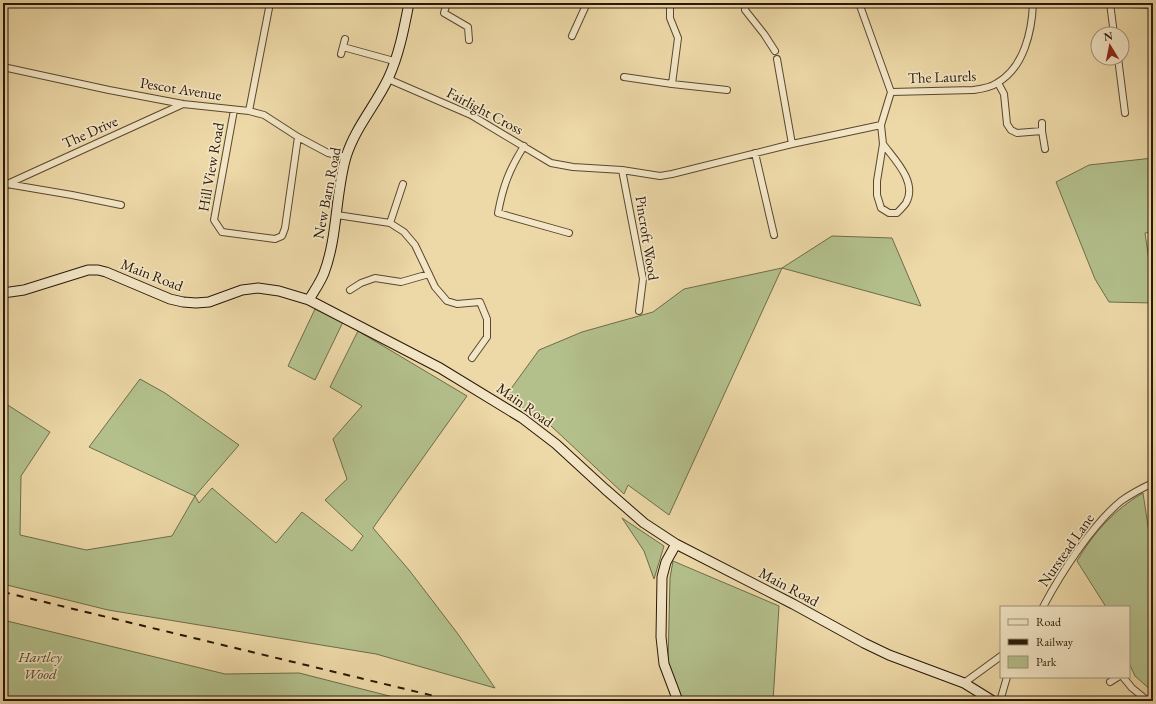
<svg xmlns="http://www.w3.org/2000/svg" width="1156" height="704" viewBox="0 0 1156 704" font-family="'EB Garamond',serif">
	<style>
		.green { fill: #b3c08c; stroke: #6e6c4a }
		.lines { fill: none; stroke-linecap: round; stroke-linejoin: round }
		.street-casing { stroke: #59472f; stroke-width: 8 }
		.secondary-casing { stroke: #281707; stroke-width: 11 }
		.street { stroke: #f3e6c6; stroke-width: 6 }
		.secondary { stroke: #f3e6c6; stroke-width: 9 }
		.rail { stroke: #281707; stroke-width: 2; stroke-dasharray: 7 7; stroke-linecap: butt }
		.labels { text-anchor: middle; stroke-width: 3.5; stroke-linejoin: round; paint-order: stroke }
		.street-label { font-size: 15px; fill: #281707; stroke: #f3e6c6 }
		.park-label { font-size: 15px; font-style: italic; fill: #524a2f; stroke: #f3e6c6 }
	</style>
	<rect width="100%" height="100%" fill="#edd8a7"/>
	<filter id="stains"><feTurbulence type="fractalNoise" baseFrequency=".005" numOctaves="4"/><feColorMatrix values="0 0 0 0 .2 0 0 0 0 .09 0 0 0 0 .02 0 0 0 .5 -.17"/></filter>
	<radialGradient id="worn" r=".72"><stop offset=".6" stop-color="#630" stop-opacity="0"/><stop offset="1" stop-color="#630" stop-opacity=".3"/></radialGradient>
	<path class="green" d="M 1153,158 L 1153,232 L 1145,233 L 1153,287 L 1153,303 L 1109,302 L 1095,279 L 1056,182 L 1089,165 Z
		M 832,236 L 892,238 L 921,306 L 782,268 L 669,515 L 628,485 L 624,494 L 551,426 L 505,397 L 539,350 L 582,332 L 653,312 L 684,289 L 782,268 Z
		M 315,309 L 343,322 L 315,380 L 288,366 Z
		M 358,331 L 467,396 L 373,528 L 409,570 L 458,634 L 495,688 L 376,654 L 108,610 L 3,584 L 3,402 L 50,432 L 21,476 L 20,535 L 86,550 L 172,536 L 195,496 L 89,447 L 140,379 L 165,393 L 239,445 L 195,496 L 199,503 L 212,488 L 276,543 L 302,512 L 352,551 L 363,536 L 325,500 L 347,479 L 333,439 L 362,406 L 330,387 Z
		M 1143,493 L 1153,559 L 1153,692 L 1135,676 L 1129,663 L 1129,607 L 1106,607 L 1077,561 C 1093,533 1115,509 1143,493 Z
		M 622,518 L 664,546 L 654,579 L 644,551 Z
		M 673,561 L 779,606 L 773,701 L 680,701 L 668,664 L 670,578 Z
		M 3,620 L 225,674 L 299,673 L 409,701 L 3,701 Z"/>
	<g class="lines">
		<defs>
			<path id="street" d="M 447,3 L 444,13 L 468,27 L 469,40
				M 670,3 L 670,18 L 678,38 L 672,84
				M 746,3 L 745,10 L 764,34 L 775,51
				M 859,3 L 891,92 L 881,125 L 883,144 L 877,181 L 877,195 L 881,208 L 889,213 L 897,213 C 900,210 903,207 906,203 C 918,182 894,159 883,144
				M 1107,3 L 1153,5
				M 1110,3 L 1114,34
				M 572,36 L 587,3
				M 343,47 L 394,61
				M 341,54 L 345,39
				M 1118,58 L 1125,113
				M 777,59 L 792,144
				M 3,67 L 109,90 L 183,104 L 249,111 L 264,115 L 298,137 L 328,153 L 346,157
				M 624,77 L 672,84 L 727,90
				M 388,79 L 471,115 L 551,163 L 573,167 L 622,170 L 660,176 L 672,174 L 792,144 L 881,125
				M 998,83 L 1004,94 L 1007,124 L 1011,130 L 1017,133 L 1042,131 L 1045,149
				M 891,92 L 973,90 C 981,89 990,88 997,83 C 1024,68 1032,31 1033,3
				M 234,110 L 214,220 L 222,232 L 275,239 L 282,236 L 285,228 L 298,137
				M 249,111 L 270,3
				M 1042,123 L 1042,131
				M 524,146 C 509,170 503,186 498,213 L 569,233
				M 755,153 L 774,235
				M 622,170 L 643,279 L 639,311
				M 7,184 L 72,195 L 121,205
				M 3,186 L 183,104
				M 337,215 L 390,223 L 404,232 L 415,245 L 435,287 L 447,301 L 457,304 L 480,302 L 487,319 L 487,337 L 472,358
				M 390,223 L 403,184
				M 350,290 L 361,283 L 375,278 L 401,282 L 429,274
				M 1043,607 C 1061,573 1092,525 1121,501 C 1131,494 1142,488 1153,483
				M 1123,677 L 1132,688 L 1148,701
				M 1110,682 L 1118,677
				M 964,683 L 1001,656
				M 1000,701 L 1007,677"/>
			<path id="secondary" d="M 3,293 L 24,290 L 88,270 L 98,270 L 106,272 L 170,299 L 183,302 L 196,303 L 209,302 L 242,290 L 258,288 L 279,291 L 309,300 L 440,368 L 522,418 L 556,444 L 605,489 L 644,523 L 676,544 L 793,604 L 864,643 L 889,655 L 964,683 L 993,701
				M 309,300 C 314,291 320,283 324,273 C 338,236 335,195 346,157 C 355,128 375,106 388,79 C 399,55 404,29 409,3
				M 676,544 L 666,562 L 662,577 L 661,637 L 664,664 L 678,701"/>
		</defs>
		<use href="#street" class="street-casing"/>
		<use href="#secondary" class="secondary-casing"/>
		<use href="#street" class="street"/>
		<use href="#secondary" class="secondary"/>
		<path class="rail" d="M 3,592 L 455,701"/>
	</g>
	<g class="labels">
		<g class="street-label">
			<text transform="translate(942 77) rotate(-2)" y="5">The Laurels</text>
			<text transform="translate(181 89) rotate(9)" y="5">Pescot Avenue</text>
			<text transform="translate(485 111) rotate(28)" y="5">Fairlight Cross</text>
			<text transform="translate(90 132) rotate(-24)" y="5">The Drive</text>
			<text transform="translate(211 167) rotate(-80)" y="5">Hill View Road</text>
			<text transform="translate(327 193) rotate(-79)" y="5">New Barn Road</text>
			<text transform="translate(647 238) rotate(81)" y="5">Pincroft Wood</text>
			<text transform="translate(152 275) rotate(21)" y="5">Main Road</text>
			<text transform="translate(525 405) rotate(35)" y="5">Main Road</text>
			<text transform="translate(1066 550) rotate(-55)" y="5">Nurstead Lane</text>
			<text transform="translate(789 587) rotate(28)" y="5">Main Road</text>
		</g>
		<g class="park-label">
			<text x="40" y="662">Hartley<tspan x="40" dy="17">Wood</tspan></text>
		</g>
	</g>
	<rect width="1156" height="704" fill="none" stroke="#edd8a7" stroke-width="16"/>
	<rect x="4" y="4" width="1148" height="696" fill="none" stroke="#281707" stroke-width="2"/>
	<rect x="8" y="8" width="1140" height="688" fill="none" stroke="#281707"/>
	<rect x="1000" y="606" width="130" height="72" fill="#f3e6c6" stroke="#a2937a"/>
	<rect x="1008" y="619" width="20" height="6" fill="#f3e6c6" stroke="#a2937a"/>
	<text x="1036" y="626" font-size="12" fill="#281707">Road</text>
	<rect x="1008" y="639" width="20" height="6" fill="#281707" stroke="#a2937a"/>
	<text x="1036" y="646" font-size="12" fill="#281707">Railway</text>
	<rect x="1008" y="656" width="20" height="12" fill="#b3c08c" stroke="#a2937a"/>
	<text x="1036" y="666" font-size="12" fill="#281707">Park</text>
	<g transform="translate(1110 46) rotate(350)"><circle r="19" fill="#f3e6c6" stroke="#a2937a"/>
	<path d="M0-3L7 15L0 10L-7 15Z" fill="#8f2418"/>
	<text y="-6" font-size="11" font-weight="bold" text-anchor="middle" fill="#281707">N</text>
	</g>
	<rect width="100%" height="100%" filter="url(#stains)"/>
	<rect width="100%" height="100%" fill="url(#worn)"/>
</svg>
